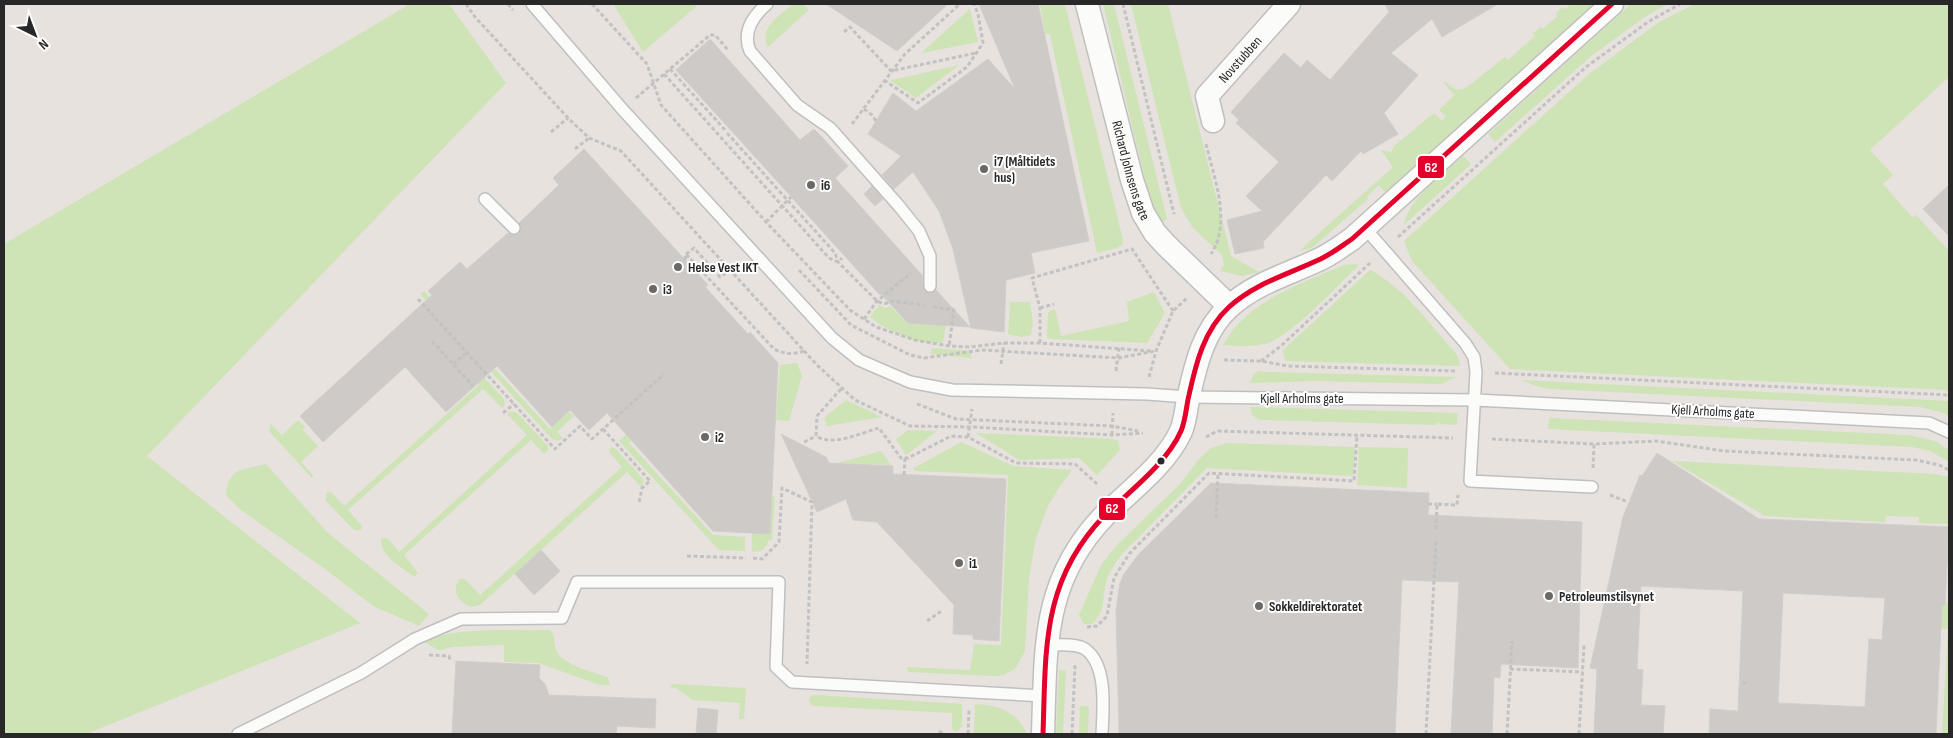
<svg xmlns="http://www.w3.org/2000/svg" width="1953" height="738" viewBox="0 0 1953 738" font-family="'Sofia Sans Condensed',sans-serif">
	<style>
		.green { fill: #cee3b6 }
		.building { fill: #cdcac7; stroke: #d2ceca; fill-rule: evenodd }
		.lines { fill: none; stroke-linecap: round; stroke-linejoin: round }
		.service-casing { stroke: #c0bfc0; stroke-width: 14 }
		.minor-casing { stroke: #c0bfc0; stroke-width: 25 }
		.path { stroke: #c3c2c2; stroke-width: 3; stroke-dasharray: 4 2.5; stroke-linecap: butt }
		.service { stroke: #fbfbfa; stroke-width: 11 }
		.minor { stroke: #fbfbfa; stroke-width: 22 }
		.bus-1-casing { stroke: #fff; stroke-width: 9 }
		.bus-1 { stroke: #e4002b; stroke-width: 5 }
		.poi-dot { fill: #6b6968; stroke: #fff; stroke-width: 2 }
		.bus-dot { fill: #282828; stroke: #fff; stroke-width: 2 }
		.labels { text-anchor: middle; stroke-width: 4; stroke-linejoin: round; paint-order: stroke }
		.street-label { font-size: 14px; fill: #282828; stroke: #fff }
		.poi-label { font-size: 14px; font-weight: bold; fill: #282828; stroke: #fff; text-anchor: start }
		.line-badge { stroke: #fff; stroke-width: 2 }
		.badge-label { font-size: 14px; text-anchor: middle; font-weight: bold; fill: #fff }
	</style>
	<rect width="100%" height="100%" fill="#e7e2de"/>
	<path class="green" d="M 410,4 L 449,4 L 506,83 L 147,456 L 360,623 L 86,734 L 4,734 L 4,244 Z
		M 613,4 L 699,4 L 643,52 Z
		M 793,4 L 803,4 L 809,10 L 768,47 C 758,27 780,16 793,4 Z
		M 1040,4 L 1065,4 L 1117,215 C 1123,247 1133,245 1097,253 L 1050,34 L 1045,34 Z
		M 1103,4 L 1114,4 L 1167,219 L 1162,222 L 1156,213 L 1146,184 Z
		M 1131,4 L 1168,4 L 1231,256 L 1259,272 L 1242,276 L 1220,271 L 1224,265 L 1222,255 L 1193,228 L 1181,208 Z
		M 1571,4 L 1594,4 L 1386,193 L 1379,185 L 1367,196 L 1368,199 L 1312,248 L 1299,251 L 1393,167 L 1381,150 L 1391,152 L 1394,146 L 1434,113 L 1442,121 L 1446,117 L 1439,110 L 1454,95 L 1444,83 L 1446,82 C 1453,89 1457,92 1467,87 L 1505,57 L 1508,60 L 1535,36 L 1533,33 L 1541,27 L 1543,29 L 1557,16 L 1556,13 L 1563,7 L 1565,9 Z
		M 1631,4 L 1668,4 L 1646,16 L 1590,57 L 1495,142 L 1488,134 Z
		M 1695,4 L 1949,4 L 1949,77 L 1870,150 L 1893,175 L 1883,184 L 1912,217 L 1916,215 L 1949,251 L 1949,390 L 1510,369 L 1412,261 L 1404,241 L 1589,74 L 1659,22 Z
		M 970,9 L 978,42 L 922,53 L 921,53 Z
		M 959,65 L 916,98 L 891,81 L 892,80 Z
		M 1463,156 L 1471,164 L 1404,225 C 1408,198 1444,174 1463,156 Z
		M 1355,264 L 1359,265 C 1339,284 1290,338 1265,344 C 1252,347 1237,346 1223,345 C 1228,338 1232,329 1239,323 C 1266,295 1309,280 1344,265 Z
		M 1370,270 C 1404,287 1428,323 1454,351 L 1458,357 L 1460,366 L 1285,361 L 1283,350 Z
		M 424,291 L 550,429 L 569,412 L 574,416 L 557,432 L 563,438 L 558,441 L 552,439 L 420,294 Z
		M 1154,292 L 1165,313 L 1147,343 L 1051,339 L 1047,337 L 1048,312 L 1055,309 L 1061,336 L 1129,321 L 1127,302 Z
		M 1010,302 L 1030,302 L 1033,323 L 1031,335 L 1022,337 L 1008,334 Z
		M 879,305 L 885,308 L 890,306 L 908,323 L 946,325 L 943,342 C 926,349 883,329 870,317 Z
		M 932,348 L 972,351 L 971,358 L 931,354 Z
		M 469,361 L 504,399 L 505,405 L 502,408 L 483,389 L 348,510 L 362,526 L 361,530 L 354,530 L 326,501 L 326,493 L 331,492 L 344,506 L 479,385 L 461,363 Z
		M 797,363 L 802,376 L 789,421 L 776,420 L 780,365 Z
		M 1260,371 L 1268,372 L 1456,377 L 1441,384 L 1314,381 L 1250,383 L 1254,373 Z
		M 1521,380 L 1949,401 L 1949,416 L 1943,413 L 1920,407 L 1550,389 L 1536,386 Z
		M 668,396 L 674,402 L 629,443 L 713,535 L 745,537 L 745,551 L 719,550 L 619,441 Z
		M 846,400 L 882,417 L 827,426 L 824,418 Z
		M 1250,407 L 1458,413 L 1457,425 L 1440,424 L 1438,422 L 1436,425 L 1260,420 L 1252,415 Z
		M 510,411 L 517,413 L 548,446 L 548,450 L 544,454 L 531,440 L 404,555 L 418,573 L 415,576 L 412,575 C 400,566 380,555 381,539 L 387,538 L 399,552 L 527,435 L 507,414 Z
		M 1549,418 L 1909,435 L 1935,441 L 1949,450 L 1949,462 L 1930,451 L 1912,447 L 1548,429 Z
		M 298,420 L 305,427 L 303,430 L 318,446 L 301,462 L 313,475 L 312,478 L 269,431 L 271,424 L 282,435 Z
		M 908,430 L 937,431 L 906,455 L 896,440 Z
		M 976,433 L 1113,439 L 1118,441 L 1120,450 L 1097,475 L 1079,458 L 1019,460 Z
		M 961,442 L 1013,466 L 1072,470 L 1058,489 L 1048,506 L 1036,538 L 1029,578 L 1025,651 L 1016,668 L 1004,675 L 995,676 L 908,672 L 907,667 L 970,670 L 974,644 L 1001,645 L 1008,475 L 914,471 L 914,468 Z
		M 1227,443 L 1355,447 L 1353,476 L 1207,468 L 1122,554 C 1115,563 1109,572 1106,583 C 1101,602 1107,609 1092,624 L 1084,624 L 1079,615 L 1101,565 L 1118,544 L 1180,484 L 1199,459 L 1211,448 Z
		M 612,447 L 616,449 L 644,480 L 641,487 L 627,472 L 480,605 L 471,607 C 459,602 450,591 460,579 L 465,579 L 480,595 L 622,467 L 610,453 L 609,450 Z
		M 1359,447 L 1408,448 L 1407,488 L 1357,485 Z
		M 881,451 L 891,465 L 838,463 Z
		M 1672,461 L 1935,474 L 1949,477 L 1949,524 L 1918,523 L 1919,517 L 1886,516 L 1885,522 L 1765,516 Z
		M 266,464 L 328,533 L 429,614 L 419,626 L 373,606 L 325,569 L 241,510 L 226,495 C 229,467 242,470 266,464 Z
		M 772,496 L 775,497 L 772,540 L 768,540 L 767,545 L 762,551 L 752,552 L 752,533 L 770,534 Z
		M 1949,576 L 1949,734 L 1942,734 L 1948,629 L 1918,627 L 1920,601 L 1948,603 Z
		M 550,630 C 556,636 553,645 557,652 C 563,664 594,673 607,677 L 609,680 L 610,685 L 600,685 L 538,663 L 504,662 L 504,645 L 451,647 L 442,650 L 438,650 L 424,642 C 452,626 517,631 550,630 Z
		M 1059,670 L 1066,671 L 1063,734 L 1056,734 Z
		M 673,684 L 746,688 L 744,719 L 739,719 L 740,703 L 693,700 L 676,688 L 669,687 Z
		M 815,695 L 962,704 L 962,726 L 957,732 L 952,729 L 952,713 L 815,706 L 811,705 L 809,701 L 810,697 Z
		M 975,704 C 999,705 1017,712 1027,734 L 974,733 Z
		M 1080,706 L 1089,707 L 1088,734 L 1079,734 Z"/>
	<path class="building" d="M 826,4 L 948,4 L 897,51 Z
		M 979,4 L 1038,4 L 1089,241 L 1031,253 L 1035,273 L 1006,280 L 1004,332 L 971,328 L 953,249 L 939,211 L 913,172 L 894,189 L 882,175 L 901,156 L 868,134 L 893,93 L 916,111 L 988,59 L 1015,89 Z
		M 1385,4 L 1498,4 L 1442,37 L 1432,19 L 1391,53 L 1418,75 L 1384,113 L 1398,134 L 1363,154 L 1361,151 L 1332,181 L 1326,175 L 1263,242 L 1264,248 L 1235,254 L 1227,220 L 1262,211 L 1246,196 L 1279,162 L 1236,123 L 1239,120 L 1231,112 L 1284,53 L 1301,68 L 1307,60 L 1330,80 L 1389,12 Z
		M 710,39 L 800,140 L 814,129 L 821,136 L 848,166 L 835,178 L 922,275 L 924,290 L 930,293 L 936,290 L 970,327 L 908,323 L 881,294 L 880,295 L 737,137 L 676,70 Z
		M 584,149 L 708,285 L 705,287 L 748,334 L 750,332 L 778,363 L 770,534 L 713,531 L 607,413 L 589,430 L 570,410 L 552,427 L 497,366 L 446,412 L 405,367 L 323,442 L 300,416 L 432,295 L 428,291 L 460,262 L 467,269 L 508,233 L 513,235 L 519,234 L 521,229 L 519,223 L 559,185 L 553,178 Z
		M 1949,185 L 1949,236 L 1923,209 Z
		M 872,186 L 883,199 L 875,206 L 864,194 Z
		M 781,434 L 826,457 L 829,463 L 893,466 L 893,474 L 1006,479 L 999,641 L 973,639 L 973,635 L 953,634 L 954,605 L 877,522 L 853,520 L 846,499 L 817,512 Z
		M 1657,453 L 1759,519 L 1949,527 L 1945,605 L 1942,605 L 1936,734 L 1709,734 L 1710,709 L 1738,711 L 1743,591 L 1641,586 L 1637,669 L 1643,670 L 1641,705 L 1665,706 L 1663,734 L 1594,734 L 1597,669 L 1590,668 L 1623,517 L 1640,475 L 1642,476 ZM 1783,593 L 1885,598 L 1882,640 L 1869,639 L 1865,707 L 1778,703 Z
		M 1211,483 L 1429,493 L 1428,515 L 1582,522 L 1578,668 L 1501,664 L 1500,678 L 1494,677 L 1492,734 L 1451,734 L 1459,582 L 1402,580 L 1395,734 L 1119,734 L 1116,610 L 1120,583 L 1124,574 L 1139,554 Z
		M 541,550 L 560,571 L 534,595 L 515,574 Z
		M 456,661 L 540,665 L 539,678 L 545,684 L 549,695 L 656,699 L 655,728 L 617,726 L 616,734 L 452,734 Z
		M 698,708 L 718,710 L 716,734 L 696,734 Z"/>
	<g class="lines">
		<defs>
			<path id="service" d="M 532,4 L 623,110 L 832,338 L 859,360 L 910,382 L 952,390 L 1147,394 L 1188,397 L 1475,400 L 1929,423 L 1949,432
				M 767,4 C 753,16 742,32 750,51 L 797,105 L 830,128 L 899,206 L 919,231 L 930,256 L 930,286
				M 485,199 L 514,228
				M 1365,228 L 1465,343 L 1474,357 L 1476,372 L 1470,481 L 1592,487
				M 1047,645 C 1057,645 1076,643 1085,649 C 1108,665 1103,710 1102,734
				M 238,734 L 361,673 L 415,639 L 461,619 L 562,618 L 577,582 L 779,582 L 776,667 L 792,682 L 1044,696"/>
			<g id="minor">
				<path id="s1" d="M 1087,4 L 1132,180 L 1143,213 L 1155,233 L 1167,246 L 1229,306"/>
				<path id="s2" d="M 1213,121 L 1207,96 L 1289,4"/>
				<path d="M 1043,734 C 1046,649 1041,581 1105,515 C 1130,491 1167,463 1181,431 C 1186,419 1186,407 1189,395 C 1196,363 1204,330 1229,307 C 1254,284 1286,275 1316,261 C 1329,256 1340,247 1352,239 L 1612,4"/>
			</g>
		</defs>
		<use href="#service" class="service-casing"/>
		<use href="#minor" class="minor-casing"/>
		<path class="path" d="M 466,4 L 475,17 L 568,118 L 589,138 L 621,151 L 817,365 L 855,400 L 910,426 L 971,427 L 1112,435 L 1143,433
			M 508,4 L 513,10
			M 592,4 L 647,64 L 661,105 L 766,222 L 850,310 L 876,327 L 915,340 L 949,346 L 970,347 L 1004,343 L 1040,343 L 1151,351
			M 1123,4 L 1174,214
			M 844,32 L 850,27 L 891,71 L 976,53
			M 670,69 L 726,131
			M 664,74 L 829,258 L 838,262 L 842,258
			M 884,80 L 918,103 L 967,67 L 983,43 L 978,14 L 974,4
			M 636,98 L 710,35 L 715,35 L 729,51
			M 864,109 L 872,115 L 876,121
			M 852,124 L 905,54 L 960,4
			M 551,132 L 568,118
			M 729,133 L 728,134 L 835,253 L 838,262 L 877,301 L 884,304 L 893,301 L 924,305
			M 1206,144 C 1214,178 1232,222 1211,254
			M 575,149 L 589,138
			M 766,222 L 791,197
			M 1398,237 L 1586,67 L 1648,22 L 1680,4
			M 686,254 L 694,248 L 720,277 L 731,270
			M 685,260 L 686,254 L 774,349 C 784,354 793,355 804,351
			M 799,270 L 851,325 L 910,355 L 924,358 L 982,350 L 1118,358 L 1156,351
			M 418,299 L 555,449 L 580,426 L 592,439 L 664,374
			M 933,307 L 954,310 L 949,346
			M 1040,308 L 1054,304
			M 864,319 L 877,301 L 911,273
			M 432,341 L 473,386
			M 1040,343 L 1040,308 L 1032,278 L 1132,249 L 1173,311
			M 1224,360 L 1261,361 L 1287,366 L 1457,371
			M 1261,361 L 1281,346 L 1370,263
			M 453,364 L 467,352
			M 1001,364 L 1004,343
			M 1116,371 L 1119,347
			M 1495,373 L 1949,395
			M 1149,377 L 1156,351 L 1173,311 L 1187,298
			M 841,389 L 817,416 L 816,436 C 833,447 860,433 879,428 L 901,458 L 908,458 L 951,436 L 968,437 L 1016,463 L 1075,464 L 1097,484
			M 917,404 L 956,419 L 1112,426 L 1138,431
			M 503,413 L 514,404
			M 603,429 L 650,481 L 642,488 L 639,503
			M 1112,435 L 1113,413
			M 968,437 L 972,409
			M 1206,437 L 1217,431 L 1453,438
			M 1492,439 L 1594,444 L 1656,441 L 1724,451 L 1916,460 L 1939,465 L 1949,470
			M 804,442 L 816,436
			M 1593,468 L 1594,444
			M 904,475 L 905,458
			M 1610,495 L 1628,502
			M 1428,504 L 1437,504
			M 1216,518 L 1218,474
			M 1436,529 L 1437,504 L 1457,505 L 1458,495
			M 687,556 L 746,558
			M 753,558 L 762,559 L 779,542 L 782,488 L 812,502 L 807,664
			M 927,621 L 943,610
			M 1087,627 L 1097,626 L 1107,616 L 1114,578 L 1129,554 L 1209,473 L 1354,481 L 1357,435
			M 429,655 L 449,656 L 450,660
			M 1510,669 L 1582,672
			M 1743,683 L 1746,683
			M 939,731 L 944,734
			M 968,734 L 969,710
			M 1072,734 L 1075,665
			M 1426,734 L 1436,541
			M 1507,734 L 1512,641
			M 1579,734 L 1584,645"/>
		<use href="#service" class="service"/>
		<use href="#minor" class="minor"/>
		<defs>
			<path id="bus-1" d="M 1043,734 C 1046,649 1041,581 1105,515 C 1130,491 1167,463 1181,431 C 1186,419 1186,407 1189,395 C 1196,363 1204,330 1229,307 C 1254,284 1286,275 1316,261 C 1329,256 1340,247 1352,239 L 1612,4"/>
		</defs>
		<use href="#bus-1" class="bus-1-casing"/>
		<use href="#bus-1" class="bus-1"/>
	</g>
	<g class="poi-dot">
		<circle cx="984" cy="169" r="5"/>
		<circle cx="811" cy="185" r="5"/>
		<circle cx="678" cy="267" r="5"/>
		<circle cx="653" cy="289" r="5"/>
		<circle cx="705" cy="437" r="5"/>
		<circle cx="959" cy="563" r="5"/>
		<circle cx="1549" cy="596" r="5"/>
		<circle cx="1259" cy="606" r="5"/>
	</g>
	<circle class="bus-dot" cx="1161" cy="461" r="4.5"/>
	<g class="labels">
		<g class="street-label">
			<text dy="5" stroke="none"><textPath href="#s2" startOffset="75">Novstubben</textPath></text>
			<text dy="5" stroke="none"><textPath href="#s1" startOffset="172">Richard Johnsens gate</textPath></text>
			<text x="1302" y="403">Kjell Arholms gate</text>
			<text transform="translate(1713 411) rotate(3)" y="5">Kjell Arholms gate</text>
		</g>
		<g class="poi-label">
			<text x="994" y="166">i7 (Måltidets<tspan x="994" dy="16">hus)</tspan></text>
			<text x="821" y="190">i6</text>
			<text x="688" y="272">Helse Vest IKT</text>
			<text x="663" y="294">i3</text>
			<text x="715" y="442">i2</text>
			<text x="969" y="568">i1</text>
			<text x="1559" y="601">Petroleumstilsynet</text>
			<text x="1269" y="611">Sokkeldirektoratet</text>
		</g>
	</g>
	<g class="line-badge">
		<rect x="1417" y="155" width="28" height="24" rx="5" fill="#e4002b"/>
		<rect x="1098" y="497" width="28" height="24" rx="5" fill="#e4002b"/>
	</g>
	<g class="badge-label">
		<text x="1431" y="172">62</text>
		<text x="1112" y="513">62</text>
	</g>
	<rect width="1953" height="738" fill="none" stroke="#282828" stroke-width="10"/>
	<g transform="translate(35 35) rotate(138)" stroke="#ffffff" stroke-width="4" paint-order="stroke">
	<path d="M0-4L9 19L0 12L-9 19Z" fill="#282828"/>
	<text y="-8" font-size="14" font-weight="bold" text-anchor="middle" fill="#282828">N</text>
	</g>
</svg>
